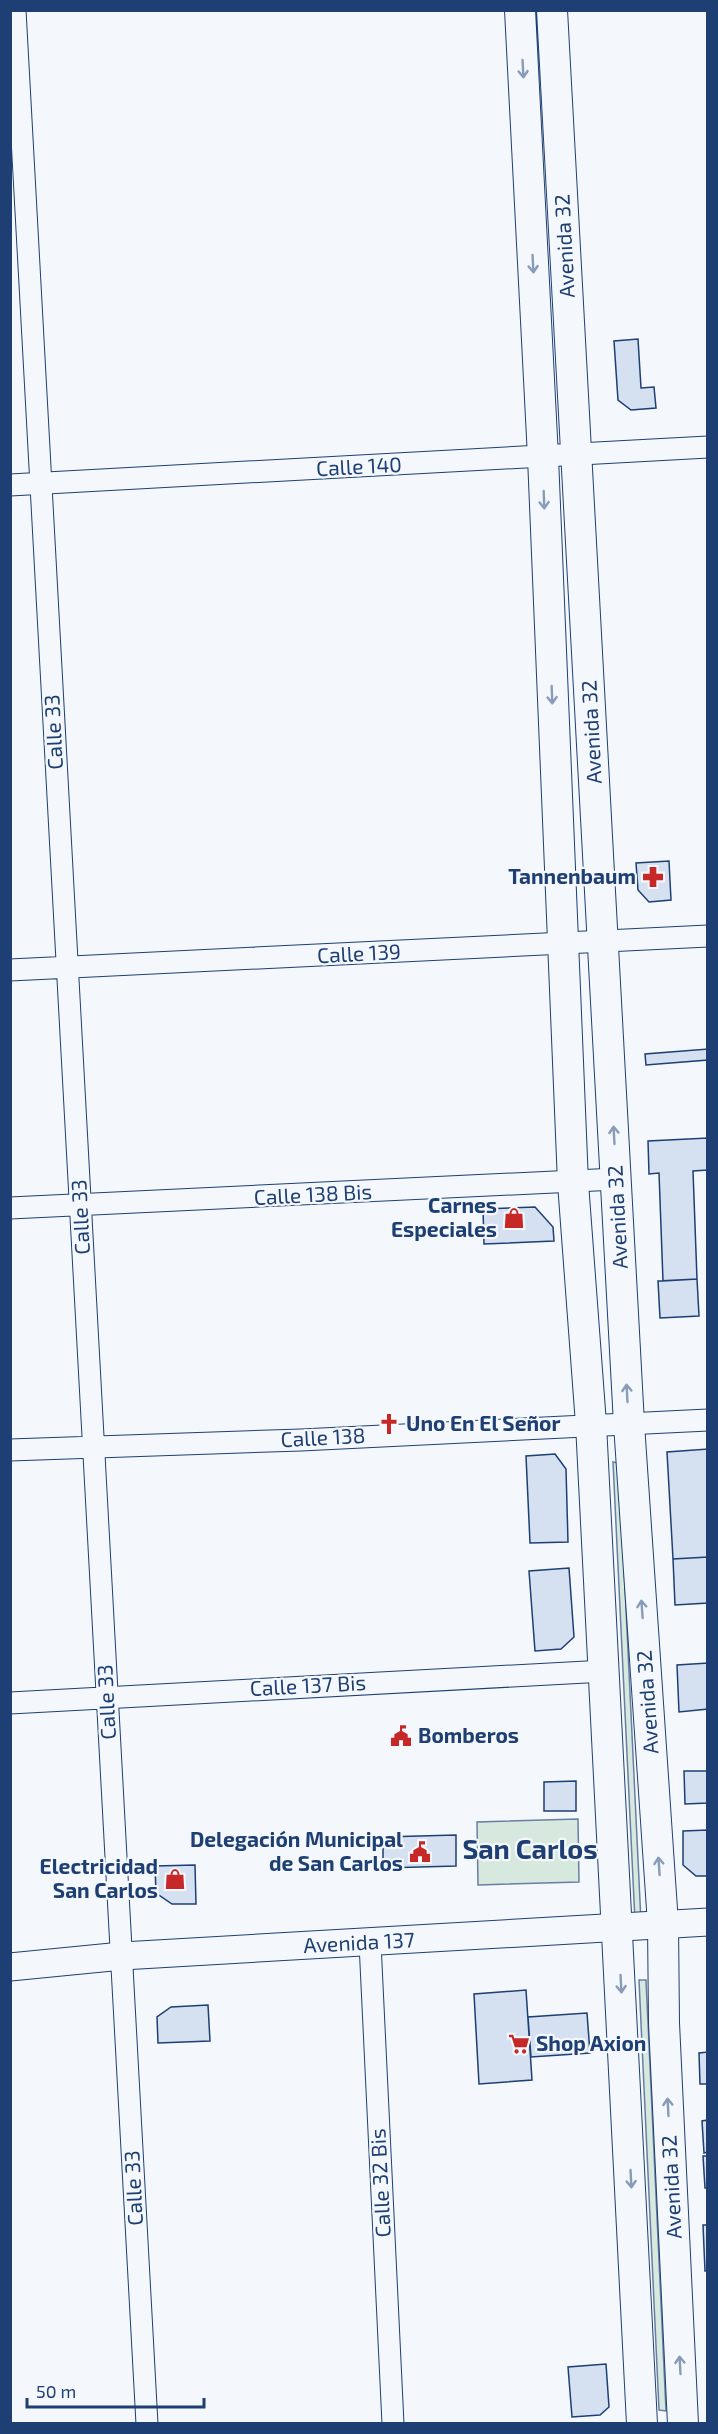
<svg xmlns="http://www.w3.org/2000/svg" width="718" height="2434" viewBox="0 0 718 2434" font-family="'Exo 2',sans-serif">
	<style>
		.green { fill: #d7e8df; stroke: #687fa3; stroke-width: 1.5 }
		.building { fill: #d5e0f0; stroke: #1d3f73; stroke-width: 1.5 }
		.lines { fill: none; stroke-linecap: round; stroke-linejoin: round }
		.minor-casing { stroke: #1d3f73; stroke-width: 23 }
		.tertiary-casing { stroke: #1d3f73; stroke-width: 29 }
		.secondary-casing { stroke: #1d3f73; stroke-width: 32 }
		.minor { stroke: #f4f7fb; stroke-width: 21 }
		.tertiary { stroke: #f4f7fb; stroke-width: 27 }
		.secondary { stroke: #f4f7fb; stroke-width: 30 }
		.oneway { stroke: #889bb7 }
		.labels { text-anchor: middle; stroke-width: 4.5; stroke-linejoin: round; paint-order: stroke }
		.street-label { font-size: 21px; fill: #1d3f73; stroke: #f4f7fb }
		.poi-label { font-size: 21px; font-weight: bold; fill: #1d3f73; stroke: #f4f7fb; text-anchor: end }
		.district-label { font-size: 27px; font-weight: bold; fill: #1d3f73; stroke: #f4f7fb }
	</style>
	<rect width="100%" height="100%" fill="#f4f7fb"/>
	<path class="green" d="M 613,1462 L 619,1463 L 641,1922 L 635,1921 Z
		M 578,1819 L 579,1882 L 478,1885 L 477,1822 Z
		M 639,1980 L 646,1980 L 666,2411 L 659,2410 Z"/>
	<path class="building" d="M 638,339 L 641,388 L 654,387 L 656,408 L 631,410 L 618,400 L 614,341 Z
		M 669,861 L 671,900 L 649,902 L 638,890 L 636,863 Z
		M 708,1049 L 708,1060 L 646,1065 L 645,1054 Z
		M 708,1138 L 708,1170 L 693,1171 L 697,1279 L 663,1281 L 659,1173 L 649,1174 L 648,1141 Z
		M 535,1207 L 553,1227 L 554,1241 L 484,1244 L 483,1209 Z
		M 697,1279 L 699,1316 L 660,1318 L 658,1281 Z
		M 708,1449 L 708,1557 L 673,1559 L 667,1452 Z
		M 555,1454 L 566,1469 L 568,1542 L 530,1543 L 526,1456 Z
		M 708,1557 L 708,1603 L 675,1605 L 673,1559 Z
		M 569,1568 L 574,1637 L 561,1649 L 535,1651 L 529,1571 Z
		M 708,1663 L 708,1709 L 679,1712 L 677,1665 Z
		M 684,1771 L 708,1771 L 708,1803 L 685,1804 Z
		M 576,1781 L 576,1811 L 544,1811 L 544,1782 Z
		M 708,1830 L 708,1876 L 696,1876 L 683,1865 L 683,1831 Z
		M 456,1835 L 456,1866 L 383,1868 L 383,1837 Z
		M 195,1865 L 196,1904 L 172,1904 L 156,1893 L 155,1866 Z
		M 526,1990 L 532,2080 L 479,2084 L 474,1994 Z
		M 208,2005 L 210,2041 L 158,2043 L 157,2017 L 171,2007 Z
		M 587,2013 L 590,2053 L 531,2057 L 528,2017 Z
		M 708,2052 L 708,2084 L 700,2084 L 699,2053 Z
		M 708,2120 L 708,2152 L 704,2153 L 702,2121 Z
		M 703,2156 L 708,2156 L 708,2188 L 705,2188 Z
		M 703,2225 L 708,2225 L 708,2270 L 705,2271 Z
		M 606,2364 L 609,2407 L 600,2415 L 572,2417 L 568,2367 Z"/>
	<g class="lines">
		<defs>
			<path id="minor" d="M 15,10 L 147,2424
				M 10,485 L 708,447
				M 10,970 L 708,936
				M 10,1208 L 616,1179
				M 10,1450 L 301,1440 L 708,1420
				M 10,1703 L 605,1671
				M 370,1943 L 393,2424"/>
			<path id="tertiary" d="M 10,1967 L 122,1956 L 708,1922"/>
			<path id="secondary" d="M 520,10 L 543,457 L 573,1183 L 591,1424 L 642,2424
				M 552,10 L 629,1424 L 663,1924 L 664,2023 L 683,2424"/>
		</defs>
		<use href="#minor" class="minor-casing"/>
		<use href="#tertiary" class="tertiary-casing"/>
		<use href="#secondary" class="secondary-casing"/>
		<use href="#minor" class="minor"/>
		<use href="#tertiary" class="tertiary"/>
		<use href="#secondary" class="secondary"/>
	</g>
	<defs><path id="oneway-shaft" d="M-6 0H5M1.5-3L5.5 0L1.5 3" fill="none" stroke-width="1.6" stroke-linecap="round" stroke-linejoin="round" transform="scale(1.5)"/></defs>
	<g class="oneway">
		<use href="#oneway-shaft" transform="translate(523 69) rotate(87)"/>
		<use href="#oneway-shaft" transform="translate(533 264) rotate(87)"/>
		<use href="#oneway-shaft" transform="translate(544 500) rotate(88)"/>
		<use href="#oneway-shaft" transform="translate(552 695) rotate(88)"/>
		<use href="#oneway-shaft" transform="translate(614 1135) rotate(-93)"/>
		<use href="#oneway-shaft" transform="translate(627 1393) rotate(-93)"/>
		<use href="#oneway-shaft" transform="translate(642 1609) rotate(-94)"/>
		<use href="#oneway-shaft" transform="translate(659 1866) rotate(-94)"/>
		<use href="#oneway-shaft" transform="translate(621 1984) rotate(87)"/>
		<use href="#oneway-shaft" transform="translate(668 2107) rotate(-93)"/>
		<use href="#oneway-shaft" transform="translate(631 2179) rotate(87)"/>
		<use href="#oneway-shaft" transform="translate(680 2365) rotate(-93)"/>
	</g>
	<defs>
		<symbol id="pharmacy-bare" viewBox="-9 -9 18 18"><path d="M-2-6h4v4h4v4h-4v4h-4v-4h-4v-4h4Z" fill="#c62828" stroke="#f4f7fb" stroke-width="2.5" paint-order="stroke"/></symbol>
		<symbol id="shop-bare" viewBox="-9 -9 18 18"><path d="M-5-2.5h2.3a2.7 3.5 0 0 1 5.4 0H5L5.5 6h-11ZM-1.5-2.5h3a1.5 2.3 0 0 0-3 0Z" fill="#c62828" stroke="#f4f7fb" stroke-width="2.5" paint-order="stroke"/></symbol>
		<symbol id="church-bare" viewBox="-9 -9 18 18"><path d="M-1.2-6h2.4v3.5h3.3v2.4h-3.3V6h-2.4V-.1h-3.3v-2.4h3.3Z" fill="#c62828" stroke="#f4f7fb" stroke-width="2.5" paint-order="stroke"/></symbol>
		<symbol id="civic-bare" viewBox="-9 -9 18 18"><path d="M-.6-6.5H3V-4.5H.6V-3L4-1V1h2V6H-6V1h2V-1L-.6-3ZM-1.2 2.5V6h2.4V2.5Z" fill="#c62828" stroke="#f4f7fb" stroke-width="2.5" paint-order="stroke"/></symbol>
		<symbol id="supermarket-bare" viewBox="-9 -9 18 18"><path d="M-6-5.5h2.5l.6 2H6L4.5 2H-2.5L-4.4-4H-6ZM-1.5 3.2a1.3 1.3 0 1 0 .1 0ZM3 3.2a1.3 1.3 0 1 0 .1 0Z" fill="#c62828" stroke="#f4f7fb" stroke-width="2.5" paint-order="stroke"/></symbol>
	</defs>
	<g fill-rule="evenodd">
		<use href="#pharmacy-bare" x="638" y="862" width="30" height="30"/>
		<use href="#shop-bare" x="499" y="1203" width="30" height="30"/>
		<use href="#church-bare" x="374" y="1409" width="30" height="30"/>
		<use href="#civic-bare" x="386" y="1721" width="30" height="30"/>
		<use href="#civic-bare" x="405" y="1837" width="30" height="30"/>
		<use href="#shop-bare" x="160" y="1864" width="30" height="30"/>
		<use href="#supermarket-bare" x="504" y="2029" width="30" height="30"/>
	</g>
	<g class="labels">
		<g class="street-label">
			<text transform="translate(565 246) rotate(-93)" y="7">Avenida 32</text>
			<text transform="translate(359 467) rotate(-3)" y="7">Calle 140</text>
			<text transform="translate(54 732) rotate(-93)" y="7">Calle 33</text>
			<text transform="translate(592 732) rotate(-93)" y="7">Avenida 32</text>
			<text transform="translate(359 954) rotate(-3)" y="7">Calle 139</text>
			<text transform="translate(313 1195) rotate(-3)" y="7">Calle 138 Bis</text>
			<text transform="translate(81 1217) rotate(-93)" y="7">Calle 33</text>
			<text transform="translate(618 1217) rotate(-93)" y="7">Avenida 32</text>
			<text transform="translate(323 1438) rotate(-3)" y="7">Calle 138</text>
			<text transform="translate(308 1686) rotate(-3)" y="7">Calle 137 Bis</text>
			<text transform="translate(107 1702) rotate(-93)" y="7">Calle 33</text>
			<text transform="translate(648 1702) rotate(-94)" y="7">Avenida 32</text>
			<text transform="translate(359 1943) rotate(-3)" y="7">Avenida 137</text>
			<text transform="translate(381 2183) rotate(-93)" y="7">Calle 32 Bis</text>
			<text transform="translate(672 2187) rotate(-93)" y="7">Avenida 32</text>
			<text transform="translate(134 2188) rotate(-93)" y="7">Calle 33</text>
		</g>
		<g class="poi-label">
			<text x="636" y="884">Tannenbaum</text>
			<text x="497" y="1213">Carnes<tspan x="497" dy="24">Especiales</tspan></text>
			<text x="406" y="1431" text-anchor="start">Uno En El Señor</text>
			<text x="418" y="1743" text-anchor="start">Bomberos</text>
			<text x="403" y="1847">Delegación Municipal<tspan x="403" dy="24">de San Carlos</tspan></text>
			<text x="158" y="1874">Electricidad<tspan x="158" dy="24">San Carlos</tspan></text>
			<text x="536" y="2051" text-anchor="start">Shop Axion</text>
		</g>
		<g class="district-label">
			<text x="530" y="1859">San Carlos</text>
		</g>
	</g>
	<rect width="718" height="2434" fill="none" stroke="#1d3f73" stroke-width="24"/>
	<path d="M27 2398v9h177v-9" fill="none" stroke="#1d3f73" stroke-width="3"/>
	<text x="36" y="2398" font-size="18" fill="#1d3f73" stroke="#f4f7fb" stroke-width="4.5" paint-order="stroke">50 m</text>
</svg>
